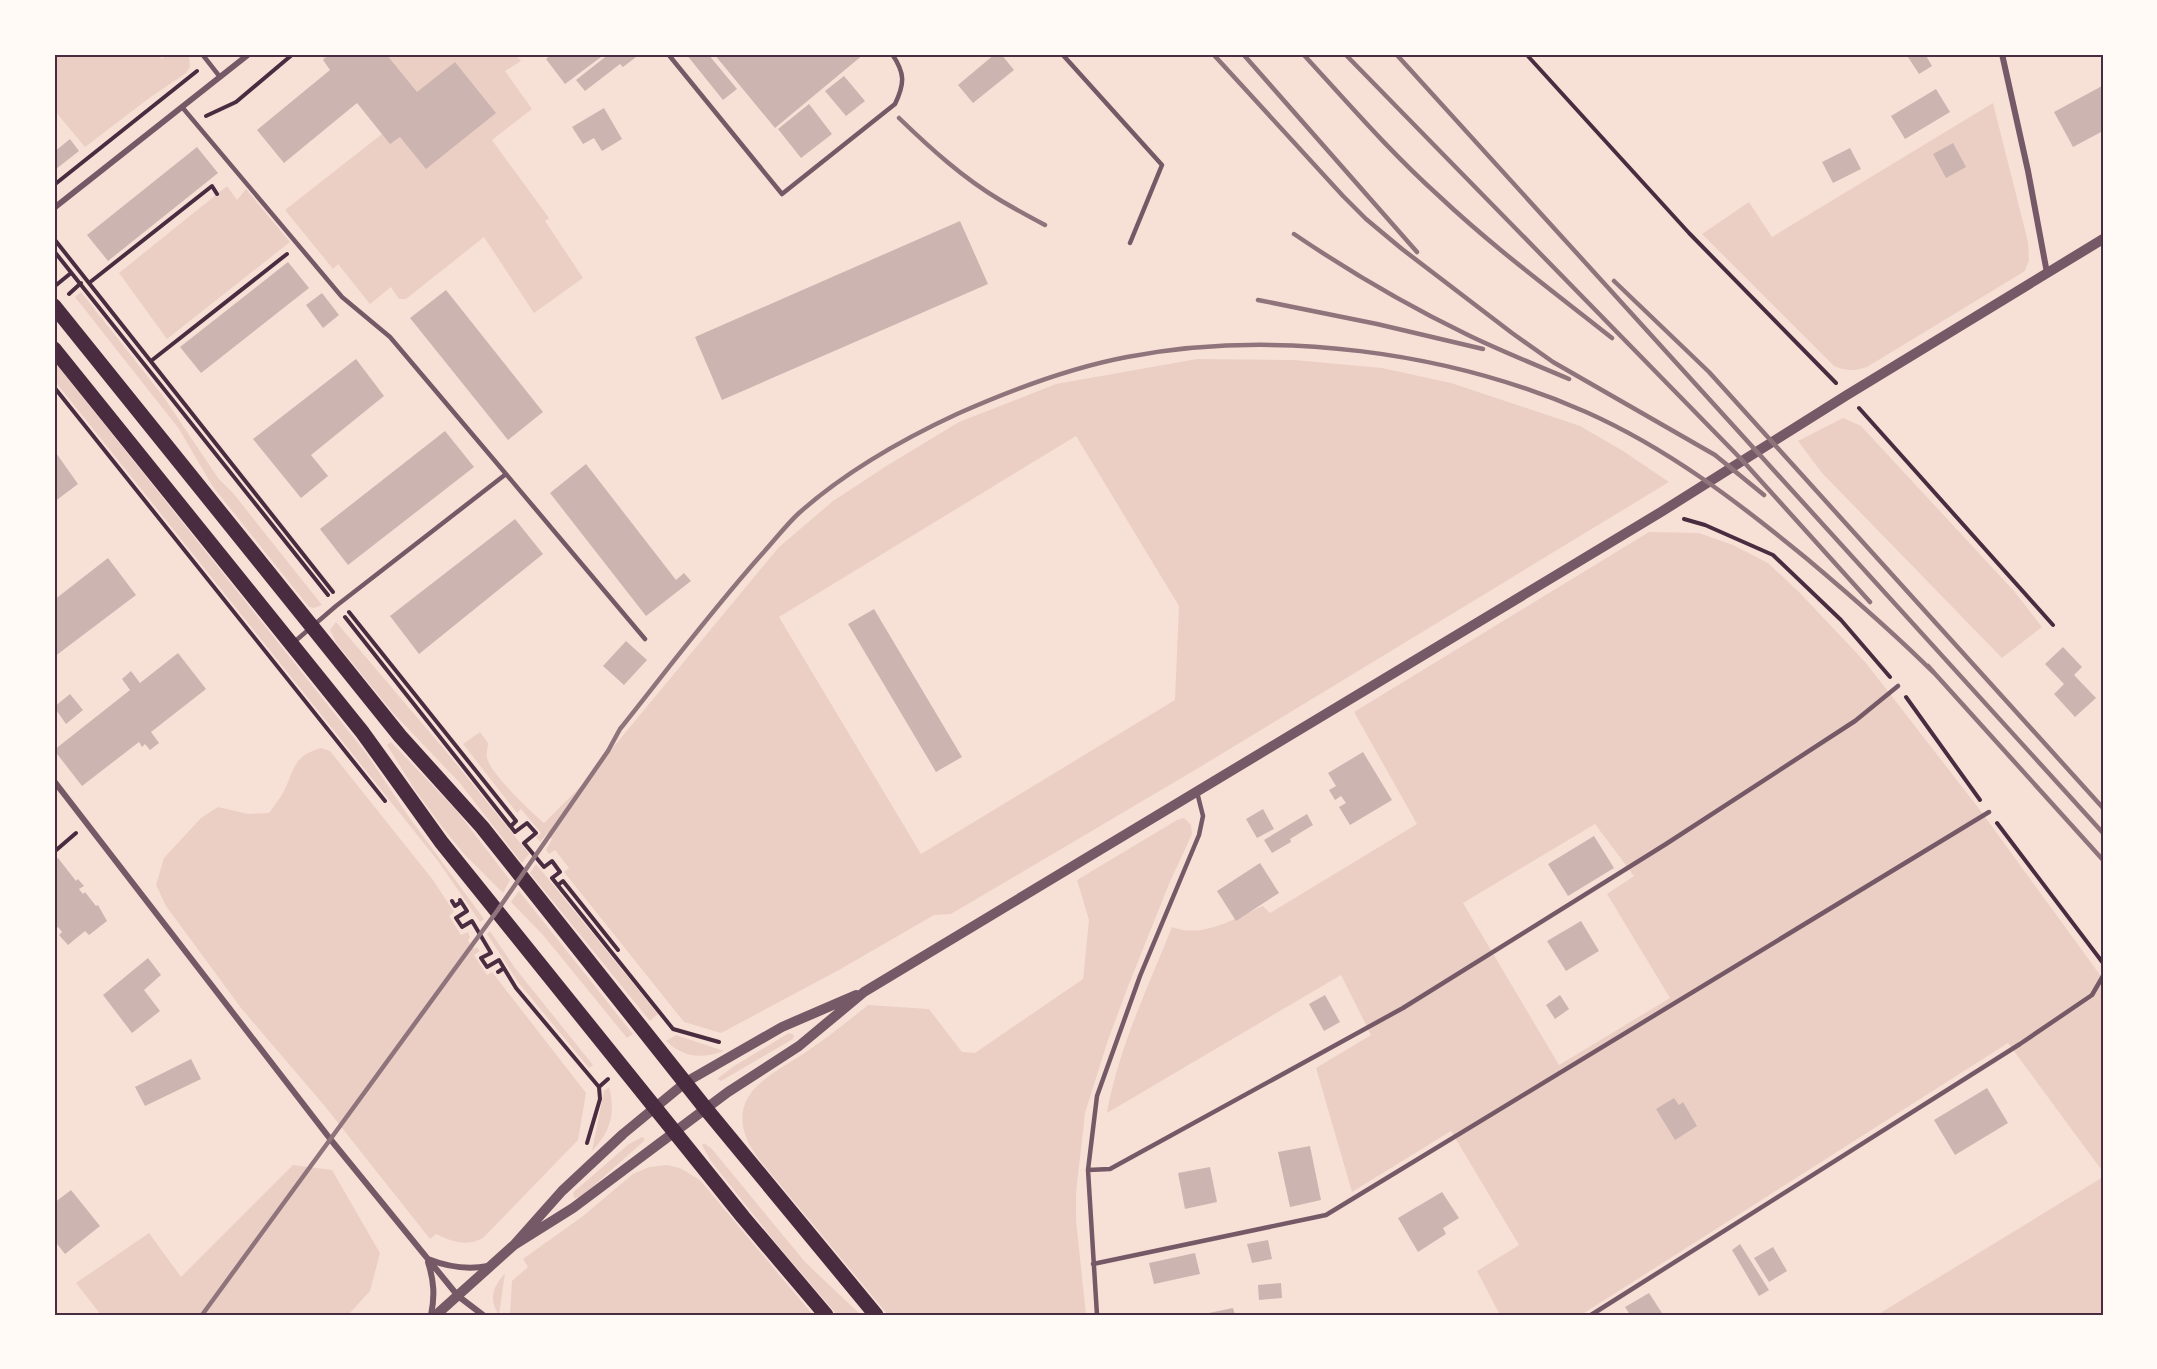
<svg xmlns="http://www.w3.org/2000/svg" width="2157" height="1369" viewBox="0 0 2157 1369" font-family="Literata,serif">
	<style>
		.green { fill: #ebcfc5; fill-rule: evenodd }
		.building { fill: #ccb4b1 }
		.lines { fill: none; stroke-linecap: round; stroke-linejoin: round }
		.path { stroke: #4a2c40; stroke-width: 4 }
		.service { stroke: #755966; stroke-width: 4.5 }
		.minor { stroke: #755966; stroke-width: 6 }
		.tertiary { stroke: #755966; stroke-width: 10 }
		.primary { stroke: #4a2c40; stroke-width: 15 }
		.rail { stroke: #8f747c; stroke-width: 4.5 }
		.neatline { fill: none; stroke: #4a2c40; stroke-width: 2 }
	</style>
	<rect width="100%" height="100%" fill="#f7e1d7"/>
	<path class="green" d="M 54,54 L 158,54 L 162,59 L 168,54 L 186,54 L 189,57 L 190,67 L 186,73 L 148,99 L 85,147 L 54,110 Z
		M 320,54 L 515,54 L 521,61 L 505,71 L 532,109 L 492,140 L 549,218 L 545,221 L 583,278 L 534,313 L 484,237 L 406,299 L 399,299 L 391,287 L 370,304 L 338,264 L 333,269 L 285,210 L 382,134 Z
		M 1993,103 L 2028,242 L 2029,260 L 2025,271 L 1867,367 C 1855,371 1846,371 1834,366 L 1702,234 L 1749,202 L 1772,237 Z
		M 227,186 L 237,200 L 246,189 L 290,242 L 167,339 L 119,273 Z
		M 81,292 L 163,396 L 218,478 L 233,493 L 322,605 L 314,608 L 309,607 L 213,487 L 179,429 L 75,297 Z
		M 1197,359 L 1294,360 L 1382,368 L 1451,383 L 1580,426 L 1623,451 L 1669,482 L 1200,767 L 951,914 L 934,915 L 839,970 L 721,1033 L 684,1022 L 564,872 L 569,868 L 555,850 L 549,854 L 546,850 L 552,839 L 547,834 L 540,842 L 536,837 L 541,833 L 521,809 L 517,813 L 463,744 L 480,732 L 488,743 C 488,748 486,754 487,758 C 491,774 530,811 544,823 L 582,785 L 779,547 L 833,501 L 888,465 L 959,422 L 1056,384 ZM 1076,436 L 1179,606 L 1175,700 L 921,854 L 779,617 Z
		M 54,361 L 366,753 L 409,817 L 484,919 L 480,922 L 438,861 L 54,380 Z
		M 1843,418 L 1861,426 L 2014,591 L 2042,627 L 2002,658 L 1822,473 L 1798,441 Z
		M 1649,532 L 1699,533 L 1733,545 L 1768,563 L 1799,592 L 1866,663 L 1980,810 L 2103,979 L 2103,1172 L 2008,1043 L 1581,1315 L 1500,1315 L 1477,1271 L 1519,1245 L 1451,1131 L 1352,1192 L 1316,1068 L 1371,1035 L 1341,975 L 1107,1113 C 1118,1049 1148,987 1172,927 C 1202,939 1236,918 1263,906 L 1270,913 L 1417,824 L 1354,712 ZM 1595,824 L 1634,876 L 1607,894 L 1670,998 L 1559,1065 L 1463,903 Z
		M 336,622 L 444,749 L 526,850 L 529,854 L 522,863 L 459,782 L 393,713 L 337,644 L 330,630 Z
		M 391,742 L 456,810 L 510,880 L 503,893 L 464,854 L 443,828 L 415,790 L 387,745 Z
		M 321,748 L 330,751 L 433,880 L 454,912 L 449,916 L 461,935 L 468,932 L 470,937 L 468,941 L 475,949 L 477,947 L 480,951 L 474,955 L 487,975 L 492,972 L 586,1093 L 578,1140 L 483,1238 C 466,1247 453,1242 436,1234 L 430,1239 L 323,1104 L 241,1008 L 166,906 L 156,885 L 164,858 L 201,818 L 218,807 L 248,814 L 269,813 C 274,806 279,800 283,793 C 295,770 292,756 321,748 Z
		M 1184,818 L 1191,825 L 1192,834 L 1169,884 L 1129,984 L 1108,1040 L 1085,1113 L 1076,1193 L 1076,1220 L 1086,1315 L 888,1315 L 757,1157 C 754,1151 748,1144 746,1137 C 729,1091 775,1073 806,1052 C 827,1038 848,1021 868,1005 L 929,1009 L 962,1052 L 975,1053 L 1083,979 L 1089,920 L 1077,880 L 1177,820 Z
		M 536,864 L 658,1014 L 650,1021 L 530,873 Z
		M 519,891 L 633,1034 L 627,1038 L 543,935 L 511,902 Z
		M 490,931 L 515,968 L 593,1065 L 589,1068 L 518,982 L 487,934 Z
		M 789,1033 L 794,1035 L 793,1039 L 721,1081 L 717,1079 L 734,1066 Z
		M 676,1035 L 724,1051 C 702,1059 684,1058 666,1041 Z
		M 609,1087 C 616,1113 611,1131 592,1151 L 604,1091 Z
		M 642,1137 L 645,1139 L 643,1142 L 581,1197 L 574,1198 L 573,1193 L 576,1190 L 629,1144 Z
		M 704,1143 L 712,1149 L 805,1262 L 861,1315 L 837,1315 L 775,1242 L 710,1160 L 702,1145 Z
		M 293,1165 L 332,1170 L 380,1253 L 370,1291 L 348,1315 L 101,1315 L 76,1283 L 149,1233 L 181,1277 Z
		M 667,1165 L 680,1168 L 700,1180 L 813,1315 L 513,1315 L 510,1313 L 512,1281 L 528,1267 L 523,1259 L 583,1216 L 633,1174 L 649,1167 Z
		M 2103,1177 L 2103,1315 L 1877,1315 Z
		M 505,1273 L 499,1315 C 488,1299 493,1287 505,1273 Z"/>
	<path class="building" d="M 330,54 L 386,54 L 417,92 L 455,62 L 496,113 L 426,169 L 400,137 L 390,144 L 357,103 L 284,163 L 257,130 L 330,70 L 323,60 Z
		M 552,54 L 605,54 L 565,84 L 546,59 Z
		M 609,54 L 613,56 L 615,54 L 640,54 L 623,67 L 620,64 L 585,91 L 576,80 Z
		M 686,54 L 708,54 L 737,89 L 723,100 Z
		M 714,54 L 864,54 L 775,128 Z
		M 995,54 L 1001,54 L 1014,70 L 973,103 L 958,85 Z
		M 1906,54 L 1925,54 L 1932,66 L 1919,74 Z
		M 844,76 L 865,101 L 846,116 L 825,91 Z
		M 2102,86 L 2103,131 L 2073,147 L 2054,112 Z
		M 1936,89 L 1950,112 L 1905,139 L 1891,116 Z
		M 809,104 L 832,134 L 801,158 L 778,129 Z
		M 604,108 L 622,139 L 602,151 L 594,138 L 583,144 L 572,127 Z
		M 70,139 L 79,151 L 56,169 L 54,167 L 54,152 Z
		M 1953,143 L 1966,167 L 1946,178 L 1933,154 Z
		M 197,147 L 218,173 L 108,261 L 87,235 Z
		M 1850,148 L 1861,169 L 1833,183 L 1822,162 Z
		M 960,221 L 988,284 L 722,400 L 695,337 Z
		M 288,262 L 309,288 L 201,373 L 180,347 Z
		M 446,290 L 543,412 L 508,440 L 410,318 Z
		M 322,293 L 339,315 L 323,328 L 306,305 Z
		M 356,359 L 384,396 L 311,455 L 328,476 L 301,498 L 253,439 Z
		M 445,431 L 474,467 L 348,565 L 320,529 Z
		M 54,450 L 78,484 L 54,502 Z
		M 586,464 L 676,580 L 684,573 L 691,581 L 646,616 L 550,493 Z
		M 515,519 L 543,554 L 419,654 L 390,616 Z
		M 108,558 L 136,595 L 54,657 L 54,600 Z
		M 874,609 L 962,757 L 936,772 L 848,624 Z
		M 626,641 L 647,660 L 624,685 L 603,666 Z
		M 2063,647 L 2082,667 L 2074,675 L 2096,698 L 2075,717 L 2054,694 L 2064,684 L 2045,664 Z
		M 178,653 L 206,689 L 151,732 L 159,743 L 150,750 L 145,744 L 142,747 L 139,742 L 82,786 L 54,750 L 130,690 L 122,679 L 131,671 L 140,683 Z
		M 70,694 L 83,710 L 66,724 L 54,707 Z
		M 1363,752 L 1392,800 L 1350,825 L 1339,807 L 1346,803 L 1341,796 L 1335,800 L 1329,790 L 1336,786 L 1328,773 Z
		M 1263,809 L 1274,829 L 1257,838 L 1246,819 Z
		M 1307,814 L 1313,825 L 1290,839 L 1291,842 L 1272,853 L 1264,840 Z
		M 1594,836 L 1614,868 L 1568,896 L 1548,864 Z
		M 58,858 L 76,881 L 78,879 L 84,886 L 79,889 L 83,894 L 85,892 L 96,906 L 98,905 L 107,921 L 89,935 L 85,931 L 68,945 L 59,935 L 62,932 L 58,927 L 54,930 L 54,861 Z
		M 1260,863 L 1279,893 L 1236,921 L 1217,891 Z
		M 1581,921 L 1599,951 L 1566,971 L 1547,941 Z
		M 148,958 L 161,975 L 144,990 L 160,1011 L 132,1033 L 103,995 Z
		M 1325,995 L 1340,1022 L 1324,1031 L 1309,1004 Z
		M 1560,995 L 1569,1009 L 1555,1019 L 1546,1005 Z
		M 191,1059 L 201,1079 L 145,1106 L 135,1087 Z
		M 1987,1088 L 2008,1123 L 1955,1155 L 1934,1120 Z
		M 1674,1098 L 1679,1105 L 1683,1102 L 1697,1126 L 1675,1140 L 1656,1109 Z
		M 1310,1146 L 1321,1200 L 1290,1207 L 1278,1152 Z
		M 1210,1167 L 1217,1202 L 1185,1209 L 1178,1173 Z
		M 71,1190 L 100,1226 L 65,1254 L 54,1240 L 54,1203 Z
		M 1442,1192 L 1459,1218 L 1443,1228 L 1446,1234 L 1418,1252 L 1398,1218 Z
		M 1268,1240 L 1272,1259 L 1252,1263 L 1247,1244 Z
		M 1740,1244 L 1769,1290 L 1759,1296 L 1732,1250 Z
		M 1773,1247 L 1787,1271 L 1769,1282 L 1754,1258 Z
		M 1195,1253 L 1200,1274 L 1154,1284 L 1149,1263 Z
		M 1281,1283 L 1282,1298 L 1259,1300 L 1258,1285 Z
		M 1649,1293 L 1662,1313 L 1630,1315 L 1625,1307 Z
		M 1233,1308 L 1235,1315 L 1204,1315 L 1204,1314 Z"/>
	<g class="lines">
		<path class="path" d="M 1526,54 L 1689,233 L 1836,383
			M 206,116 L 236,102 L 293,54
			M 54,185 L 197,71
			M 54,230 L 55,240 L 333,592
			M 54,251 L 328,595
			M 89,283 L 212,186 L 217,194
			M 55,286 L 71,273
			M 69,294 L 81,283
			M 151,361 L 287,254
			M 54,387 L 385,801
			M 1859,408 L 2053,625
			M 1684,519 L 1705,525 L 1773,555 L 1841,620 L 1890,677
			M 349,612 L 516,821 L 511,826
			M 345,617 L 515,832 L 527,823 L 536,833 L 524,843 L 544,867 L 552,861 L 560,872 L 552,878 L 673,1029 L 719,1042
			M 1906,697 L 1980,800
			M 1997,823 L 2103,963
			M 54,852 L 76,833
			M 558,885 L 563,881 L 618,950
			M 460,900 L 467,911 L 456,918 L 462,927 L 472,921 L 491,953 L 481,958 L 487,967 L 499,960 L 516,988 L 599,1087
			M 452,901 L 455,906 L 461,902
			M 498,972 L 504,968
			M 587,1143 L 600,1099 L 599,1087 L 608,1079"/>
		<path class="service" d="M 202,54 L 220,77
			M 668,54 L 782,194 L 895,104 C 905,83 905,73 892,54
			M 1062,54 L 1162,165 L 1130,243
			M 182,107 L 342,297 L 390,337 L 506,474 L 336,606 L 293,643
			M 506,474 L 645,639
			M 1088,1170 L 1110,1169 L 1403,1008 L 1666,844 L 1855,721 L 1898,686
			M 1093,1264 L 1326,1215 L 1989,812
			M 1097,1315 L 1088,1170 L 1097,1096 L 1140,976 L 1199,835 L 1203,816 L 1197,792
			M 1591,1315 L 2020,1044 L 2092,995 L 2103,976"/>
		<path class="minor" d="M 2002,54 L 2028,171 L 2047,273
			M 54,208 L 249,54
			M 54,781 L 331,1140 L 458,1296 L 483,1315
			M 428,1259 C 448,1267 467,1270 488,1266
			M 428,1262 C 434,1281 435,1296 431,1315"/>
		<path class="tertiary" d="M 514,1245 L 573,1208 L 728,1092 L 799,1046 L 864,992 L 1661,512 L 1847,395 L 2103,239
			M 436,1315 L 514,1245 L 562,1191 L 623,1134 L 686,1082 L 782,1027 L 856,995"/>
		<path class="primary" d="M 54,306 L 400,736 L 482,827 L 706,1109 L 876,1315
			M 54,349 L 363,733 L 442,843 L 743,1217 L 826,1315"/>
		<path class="rail" d="M 1213,54 L 1343,196 L 1366,219 L 1402,249 L 1512,333 L 1553,362 L 1715,455 L 1764,495
			M 1243,54 L 1417,252
			M 1303,54 C 1347,102 1390,152 1439,196 C 1493,247 1554,292 1612,338
			M 1345,54 L 1742,460 L 1870,602
			M 1396,54 L 2103,833
			M 899,118 C 930,148 963,178 1000,200 C 1015,209 1030,217 1045,225
			M 1294,234 C 1350,272 1408,306 1468,335 C 1501,351 1536,365 1569,379
			M 1614,281 L 1709,372 L 2103,808
			M 1258,300 L 1377,324 L 1483,349
			M 1928,666 L 2103,860
			M 202,1315 L 497,911 L 608,751 L 620,729 C 667,670 712,610 762,554 C 774,541 786,525 799,513 C 845,472 901,440 957,414 C 1011,390 1069,368 1127,357 C 1276,329 1447,351 1586,412 C 1667,448 1738,502 1806,558 C 1850,595 1893,632 1934,673"/>
	</g>
	<rect width="2157" height="1369" fill="none" stroke="#fffaf5" stroke-width="111"/>
	<rect x="56" y="56" width="2046" height="1258" class="neatline"/>
</svg>
